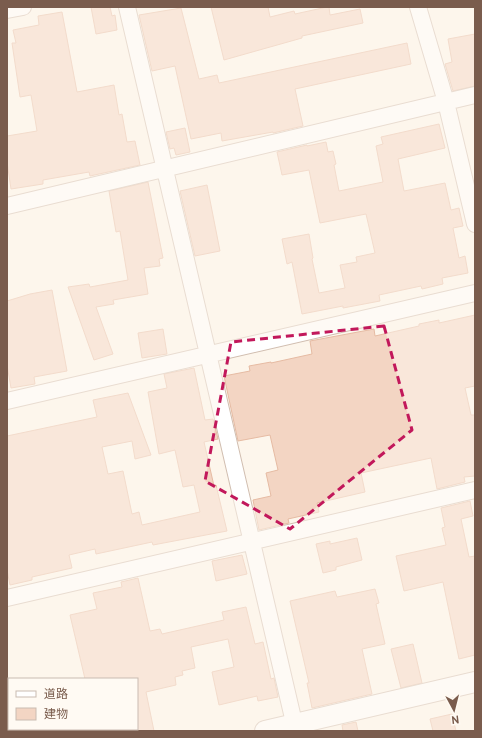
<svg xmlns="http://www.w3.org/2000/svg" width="482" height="738" viewBox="0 0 482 738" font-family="Overpass,'Noto Sans JP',sans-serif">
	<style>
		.building { fill: #f3d5c3; stroke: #e6bba3 }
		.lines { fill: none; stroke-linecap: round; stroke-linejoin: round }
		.minor-casing { stroke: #d1beb0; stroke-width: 18 }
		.tertiary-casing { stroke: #d1beb0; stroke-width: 22 }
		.minor { stroke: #fff; stroke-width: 16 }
		.tertiary { stroke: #fff; stroke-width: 20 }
		.marked { fill: none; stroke: #c2185b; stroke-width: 3; stroke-dasharray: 8 5; stroke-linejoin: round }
	</style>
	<rect width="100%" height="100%" fill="#fdf6ec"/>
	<path class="building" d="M 91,7 L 110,7 L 112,16 L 115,15 L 117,30 L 96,34 Z
		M 211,7 L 268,7 L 270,17 L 294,11 L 295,14 L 327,7 L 329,7 L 330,15 L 360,9 L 363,23 L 302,36 L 302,38 L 224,60 Z
		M 181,8 L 199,79 L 217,75 L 219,83 L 407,43 L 411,64 L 295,89 L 303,126 L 273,133 L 273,132 L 222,141 L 221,133 L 191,139 L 175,66 L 152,71 L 139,15 Z
		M 62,12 L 77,92 L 114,85 L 119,115 L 122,114 L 127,142 L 135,141 L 140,165 L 90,176 L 89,172 L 43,180 L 43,184 L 11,189 L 7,162 L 7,136 L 37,131 L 31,95 L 20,97 L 12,43 L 16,43 L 13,30 L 39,25 L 38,16 Z
		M 475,34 L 475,86 L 453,91 L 445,64 L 452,62 L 448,39 Z
		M 439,124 L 445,148 L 398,159 L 404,191 L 445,183 L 451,210 L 459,208 L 463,226 L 453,228 L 459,258 L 465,256 L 468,273 L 442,278 L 443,284 L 422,289 L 421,286 L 379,295 L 380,301 L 343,308 L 343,306 L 302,314 L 292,262 L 287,264 L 282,239 L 309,234 L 313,258 L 312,259 L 319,293 L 345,288 L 340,265 L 357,262 L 356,257 L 375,253 L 366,214 L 320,223 L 309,170 L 282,175 L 277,152 L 307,145 L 307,146 L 326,142 L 328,152 L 333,151 L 336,164 L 334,165 L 339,191 L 383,182 L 376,146 L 383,144 L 381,137 Z
		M 185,128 L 190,152 L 176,155 L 174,148 L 170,149 L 166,132 Z
		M 148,182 L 163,258 L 159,259 L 160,266 L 144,268 L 148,294 L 113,300 L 114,304 L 96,307 L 113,354 L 94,360 L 68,287 L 89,284 L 90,287 L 128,280 L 120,231 L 116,232 L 109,191 Z
		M 207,185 L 220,251 L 195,256 L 180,191 Z
		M 52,290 L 67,371 L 34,377 L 35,384 L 11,388 L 7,365 L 7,301 L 30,294 Z
		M 475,315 L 475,386 L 465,388 L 471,415 L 475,415 L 475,476 L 464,477 L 465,482 L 437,489 L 431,458 L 361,473 L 365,492 L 317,503 L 319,512 L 288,519 L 289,523 L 259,530 L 253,500 L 271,496 L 266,473 L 278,470 L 270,435 L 238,441 L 224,376 L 250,371 L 249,366 L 271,362 L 271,363 L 312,354 L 310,341 L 374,329 L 375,336 L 419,326 L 419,324 L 439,320 L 439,323 Z
		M 163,329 L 167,354 L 142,358 L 138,333 Z
		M 194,368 L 205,420 L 213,419 L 218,439 L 204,442 L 214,486 L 216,485 L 227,531 L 153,545 L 152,542 L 96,554 L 95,549 L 69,555 L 72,568 L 32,577 L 32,580 L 10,585 L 7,570 L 7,436 L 97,417 L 93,400 L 128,393 L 151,455 L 135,459 L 132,441 L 102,447 L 108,474 L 123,471 L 132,514 L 139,512 L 142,525 L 200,512 L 194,485 L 183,487 L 175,450 L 159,454 L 148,392 L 167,388 L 164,374 Z
		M 470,501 L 473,516 L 461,519 L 469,557 L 475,556 L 475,655 L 459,659 L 443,582 L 404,591 L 396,556 L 446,545 L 442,528 L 445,527 L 441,508 Z
		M 357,538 L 362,560 L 336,567 L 336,570 L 323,573 L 316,544 L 330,541 L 330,544 Z
		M 242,555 L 247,574 L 216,581 L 212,561 Z
		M 138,578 L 150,631 L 160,629 L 162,634 L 224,620 L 222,612 L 246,607 L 255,644 L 263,642 L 271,679 L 274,678 L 278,697 L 258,701 L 257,696 L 219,705 L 212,672 L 234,667 L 228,639 L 191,647 L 195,668 L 182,671 L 183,675 L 175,677 L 176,685 L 146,692 L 154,731 L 137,731 L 137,679 L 85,679 L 70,615 L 97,609 L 93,593 L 122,587 L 121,582 Z
		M 375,589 L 379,603 L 376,604 L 385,644 L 362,649 L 372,694 L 312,708 L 307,683 L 309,683 L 290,601 L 335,591 L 337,597 Z
		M 413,644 L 422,683 L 401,688 L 391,649 Z
		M 452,714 L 456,731 L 433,731 L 430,719 Z
		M 356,722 L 358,731 L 343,731 L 342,725 Z"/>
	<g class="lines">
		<defs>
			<path id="minor" d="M 127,7 L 296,731
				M 418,7 L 446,102 L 475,224
				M 7,10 L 23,7
				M 7,206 L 475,95
				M 7,401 L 475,293
				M 7,598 L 475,490"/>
			<path id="tertiary" d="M 265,731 L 475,682"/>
		</defs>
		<use href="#minor" class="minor-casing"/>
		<use href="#tertiary" class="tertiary-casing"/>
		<use href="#minor" class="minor"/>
		<use href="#tertiary" class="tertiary"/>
	</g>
	<path d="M0 0H482V738H0ZM 384,326 L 412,430 L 290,529 L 205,481 L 231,342 Z" fill="#fdf6ec" fill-opacity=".55" fill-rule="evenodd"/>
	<path class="marked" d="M 384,326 L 412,430 L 290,529 L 205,481 L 231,342 Z"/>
	<rect width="482" height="738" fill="none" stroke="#7a5c4d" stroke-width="16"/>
	<rect x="8" y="678" width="130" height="52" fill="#fffaf3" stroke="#cabbb1"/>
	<rect x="16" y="691" width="20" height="6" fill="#ffffff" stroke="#cabbb1"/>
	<text x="44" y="698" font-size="12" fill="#7a5c4d">道路</text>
	<rect x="16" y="708" width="20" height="12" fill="#f3d5c3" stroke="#cabbb1"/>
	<text x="44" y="718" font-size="12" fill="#7a5c4d">建物</text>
	<g transform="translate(454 710) rotate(173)" stroke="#fffaf3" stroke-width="3" paint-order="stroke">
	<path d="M0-3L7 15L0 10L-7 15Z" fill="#7a5c4d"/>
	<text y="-6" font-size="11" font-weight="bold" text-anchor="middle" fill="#7a5c4d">N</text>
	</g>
</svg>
